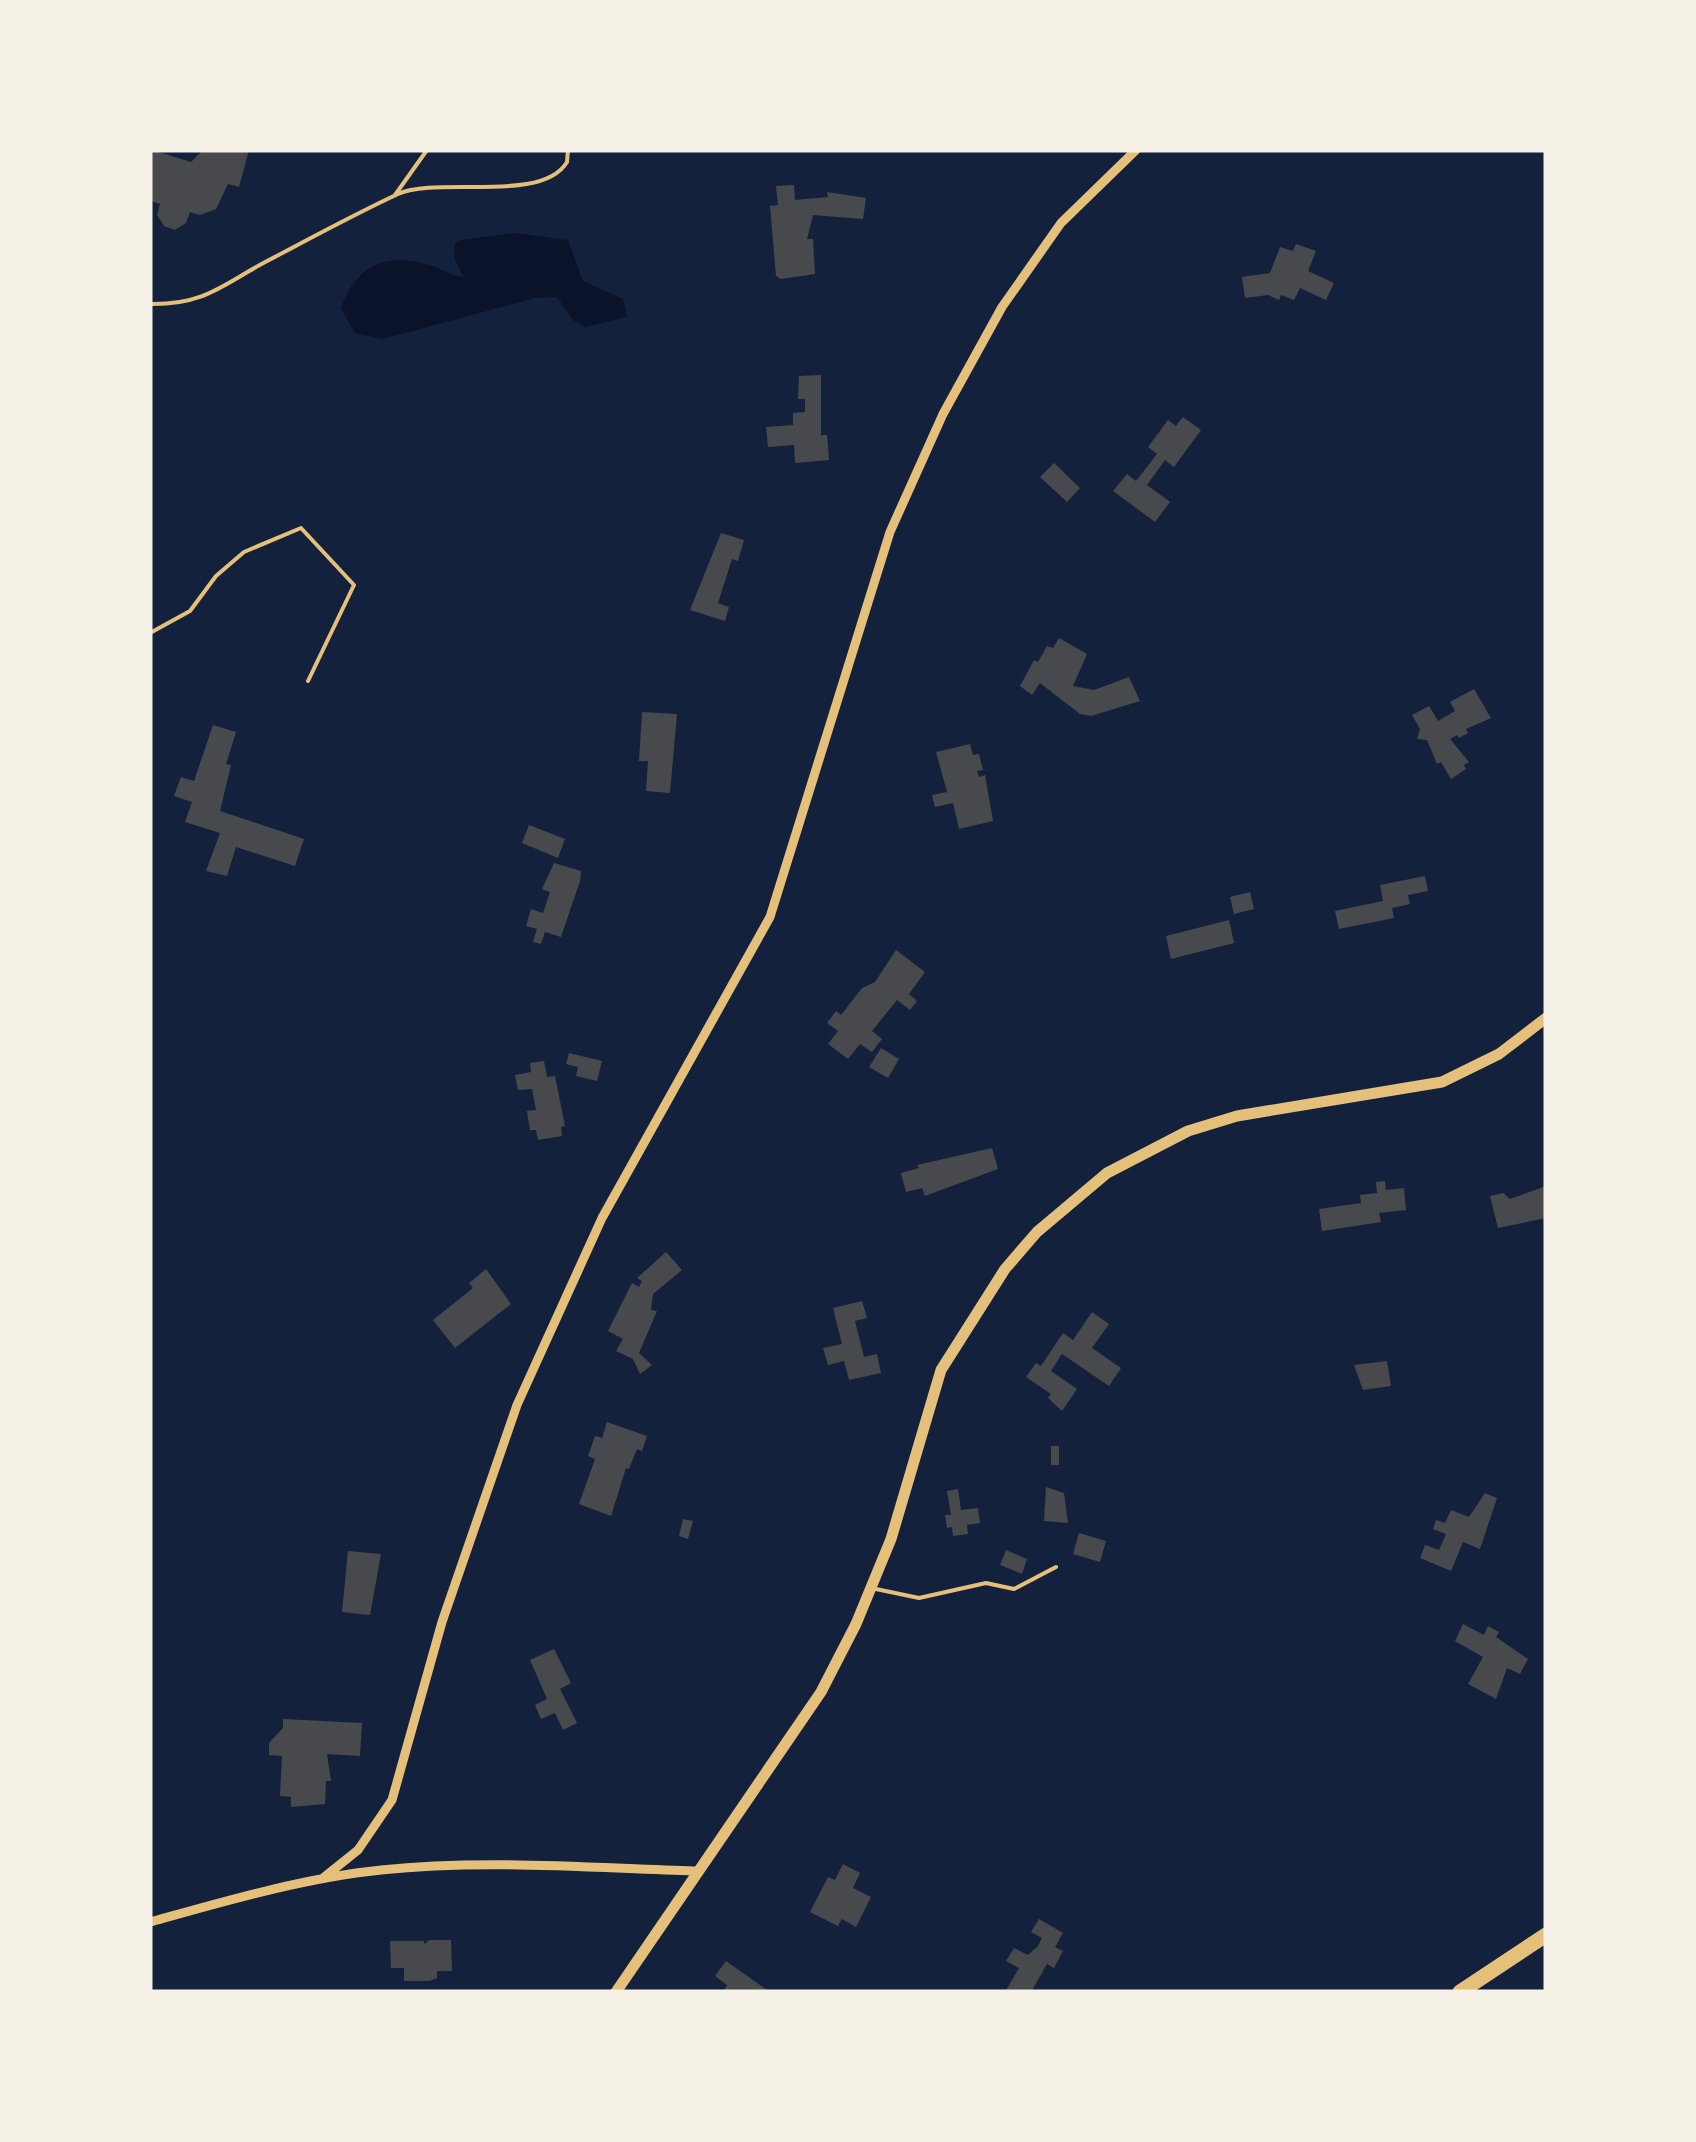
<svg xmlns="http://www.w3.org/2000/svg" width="1696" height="2142" viewBox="0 0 1696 2142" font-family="Arial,sans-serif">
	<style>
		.water { fill: #0b132b }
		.building { fill: #48494c }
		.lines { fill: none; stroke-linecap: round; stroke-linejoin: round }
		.path { stroke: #e5c07b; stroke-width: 4 }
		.service { stroke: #e5c07b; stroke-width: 4 }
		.minor { stroke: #e5c07b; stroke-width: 9 }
		.tertiary { stroke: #e5c07b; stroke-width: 11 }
		.motorway { stroke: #e5c07b; stroke-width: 15 }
	</style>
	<rect width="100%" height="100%" fill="#14213d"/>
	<path class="water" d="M 514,233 L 568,240 L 583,281 L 623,299 L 627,317 L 585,327 L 573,320 L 557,297 L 535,298 L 383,339 L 355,333 L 341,309 C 354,268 384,252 426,264 C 439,267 449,275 463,277 L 454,257 L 455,244 L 461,240 Z"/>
	<path class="building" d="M 152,150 L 191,162 L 203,150 L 249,150 L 239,187 L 228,184 L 216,209 L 200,215 L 190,212 L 186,223 L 175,230 L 164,226 L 157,215 L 160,204 L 151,201 Z
		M 794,185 L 795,200 L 828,197 L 827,192 L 866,198 L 863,219 L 813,215 L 807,239 L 813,239 L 815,274 L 781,279 L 776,276 L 770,206 L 778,205 L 776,186 Z
		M 1296,244 L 1316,251 L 1308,271 L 1334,283 L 1326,300 L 1300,288 L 1294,300 L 1281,295 L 1279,300 L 1268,295 L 1245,298 L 1242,277 L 1270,273 L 1280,247 L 1293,251 Z
		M 821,375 L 821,435 L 827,435 L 829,460 L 795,463 L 794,445 L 768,447 L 766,427 L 793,425 L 793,413 L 805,412 L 805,399 L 798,399 L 799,376 Z
		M 1183,417 L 1201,430 L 1174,467 L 1165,460 L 1147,485 L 1170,502 L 1155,522 L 1113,491 L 1127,474 L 1136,481 L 1157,454 L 1148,447 L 1168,420 L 1176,426 Z
		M 1054,463 L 1080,488 L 1067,502 L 1040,477 Z
		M 721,533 L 744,540 L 738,561 L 732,559 L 718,603 L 729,607 L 725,621 L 690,610 Z
		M 1059,638 L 1087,654 L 1073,686 L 1094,690 L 1129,677 L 1140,701 L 1091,716 L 1080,714 L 1040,683 L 1032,695 L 1020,686 L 1034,660 L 1038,662 L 1047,646 L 1053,648 Z
		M 1474,689 L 1491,718 L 1466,729 L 1468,733 L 1459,738 L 1457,735 L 1450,739 L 1469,762 L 1464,765 L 1466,769 L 1451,779 L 1441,762 L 1437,764 L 1427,740 L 1417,739 L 1420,729 L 1412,715 L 1429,706 L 1438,721 L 1455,711 L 1450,702 Z
		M 642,712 L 677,714 L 670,793 L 646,791 L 648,761 L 639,761 Z
		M 213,725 L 236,732 L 226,764 L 231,765 L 220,811 L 304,839 L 295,866 L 236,847 L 227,876 L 206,871 L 220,833 L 185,822 L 192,802 L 174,796 L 181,777 L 194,781 Z
		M 970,744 L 973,755 L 979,754 L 983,770 L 977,771 L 979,777 L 985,775 L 993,821 L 959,829 L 953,803 L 935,807 L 932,795 L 947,792 L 936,752 Z
		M 529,825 L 565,839 L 558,858 L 522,843 Z
		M 554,863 L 581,871 L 580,881 L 561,937 L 545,932 L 541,944 L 533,942 L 537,929 L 526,926 L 531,909 L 543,913 L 550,892 L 542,889 Z
		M 1425,876 L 1428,891 L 1408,895 L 1410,904 L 1392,908 L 1394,918 L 1339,929 L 1335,911 L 1383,901 L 1380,885 Z
		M 1250,892 L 1254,909 L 1234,914 L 1230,897 Z
		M 1229,920 L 1234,943 L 1171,959 L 1166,936 Z
		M 896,950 L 925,972 L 909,994 L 917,1001 L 910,1010 L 897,1000 L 872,1031 L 882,1039 L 872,1052 L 860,1044 L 848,1059 L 828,1044 L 838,1031 L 827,1023 L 836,1011 L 841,1015 L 862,988 L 875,982 Z
		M 881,1048 L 899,1059 L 888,1078 L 869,1067 Z
		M 569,1053 L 602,1061 L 597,1081 L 576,1076 L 578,1067 L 566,1064 Z
		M 544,1061 L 547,1077 L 555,1076 L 565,1126 L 561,1127 L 562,1136 L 538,1140 L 536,1130 L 530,1130 L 527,1111 L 536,1110 L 532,1089 L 518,1090 L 515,1075 L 531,1072 L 530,1063 Z
		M 992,1148 L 998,1169 L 925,1196 L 922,1188 L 906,1192 L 901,1173 L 919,1168 L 917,1165 Z
		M 1385,1181 L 1386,1190 L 1404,1188 L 1406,1210 L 1379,1213 L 1381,1222 L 1322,1231 L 1319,1209 L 1361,1203 L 1360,1195 L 1377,1193 L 1376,1182 Z
		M 1546,1186 L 1546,1218 L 1498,1228 L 1490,1196 L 1503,1193 L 1510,1199 Z
		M 666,1252 L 682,1270 L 653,1294 L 651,1310 L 657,1311 L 639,1353 L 652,1365 L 640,1374 L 633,1359 L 616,1351 L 623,1339 L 608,1331 L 632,1283 L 639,1287 L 642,1281 L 637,1278 Z
		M 486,1269 L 511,1304 L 455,1348 L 433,1320 L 473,1288 L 469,1283 Z
		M 862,1301 L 867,1318 L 855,1321 L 864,1357 L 877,1354 L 881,1373 L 849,1380 L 844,1361 L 828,1365 L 823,1348 L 842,1344 L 833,1308 Z
		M 1092,1312 L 1109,1324 L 1092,1348 L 1121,1368 L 1109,1386 L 1062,1354 L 1051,1371 L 1077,1389 L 1062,1411 L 1048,1398 L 1051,1394 L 1026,1377 L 1036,1363 L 1041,1366 L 1063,1333 L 1073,1340 Z
		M 1387,1361 L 1391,1386 L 1363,1390 L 1354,1365 Z
		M 607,1422 L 647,1436 L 642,1451 L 637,1449 L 629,1469 L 626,1468 L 611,1516 L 579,1504 L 595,1459 L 588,1456 L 595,1436 L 602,1438 Z
		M 1051,1446 L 1059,1446 L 1059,1465 L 1051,1465 Z
		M 1046,1487 L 1064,1493 L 1068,1523 L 1044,1521 Z
		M 958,1489 L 961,1510 L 978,1508 L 980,1523 L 967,1525 L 968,1534 L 953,1536 L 952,1527 L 947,1528 L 945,1515 L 951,1515 L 947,1491 Z
		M 1485,1493 L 1497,1498 L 1480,1549 L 1463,1542 L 1451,1571 L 1420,1558 L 1425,1545 L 1439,1550 L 1446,1534 L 1433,1529 L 1436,1520 L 1445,1523 L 1451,1510 L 1469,1517 Z
		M 683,1519 L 693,1521 L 688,1539 L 679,1536 Z
		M 1079,1533 L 1106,1541 L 1100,1562 L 1073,1554 Z
		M 1006,1550 L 1027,1559 L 1022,1574 L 1000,1565 Z
		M 348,1551 L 381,1554 L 370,1615 L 342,1612 Z
		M 1463,1624 L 1484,1635 L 1488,1626 L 1499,1632 L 1496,1637 L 1528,1659 L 1520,1674 L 1507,1668 L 1496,1699 L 1468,1684 L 1483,1657 L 1455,1641 Z
		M 554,1649 L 571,1683 L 560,1689 L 577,1723 L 563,1730 L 555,1713 L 541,1719 L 535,1705 L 547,1699 L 530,1660 Z
		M 283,1719 L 362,1723 L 360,1756 L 327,1754 L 331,1781 L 326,1781 L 325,1804 L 291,1807 L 291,1797 L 280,1796 L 282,1756 L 269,1755 L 269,1743 L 283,1728 Z
		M 843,1864 L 860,1873 L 853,1888 L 871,1897 L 856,1927 L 842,1919 L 838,1926 L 810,1912 L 828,1877 L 835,1880 Z
		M 1039,1919 L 1063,1933 L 1055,1947 L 1063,1951 L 1054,1968 L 1047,1964 L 1031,1992 L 1005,1992 L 1019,1968 L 1006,1961 L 1014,1948 L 1028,1955 L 1038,1946 L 1042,1938 L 1031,1932 Z
		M 430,1940 L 451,1940 L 452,1971 L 437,1971 L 437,1978 L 430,1981 L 404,1981 L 404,1968 L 391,1968 L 390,1941 L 424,1941 L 424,1944 Z
		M 726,1961 L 770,1992 L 723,1992 L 727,1985 L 715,1976 Z"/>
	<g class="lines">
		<path class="path" d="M 395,195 L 427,150
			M 150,304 C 206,305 223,284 269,260 C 311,238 355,214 398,194 C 438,176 542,204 567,162 L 568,150"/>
		<path class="service" d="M 150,633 L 190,611 L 216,576 L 244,552 L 301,528 L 354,585 L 308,681
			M 876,1589 L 919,1598 L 986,1583 L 1014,1589 L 1056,1567"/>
		<path class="minor" d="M 323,1878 L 358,1850 L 392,1800 L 442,1622 L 517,1405 L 602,1218 L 770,917 L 890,532 L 943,414 L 1002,307 L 1061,223 L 1136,150
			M 150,1922 C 225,1901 304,1878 381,1870 C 485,1859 591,1868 695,1871"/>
		<path class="tertiary" d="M 616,1992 L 821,1692 L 856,1624 L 891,1539 L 941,1370 L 1005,1269 L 1037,1232 L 1107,1173 L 1188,1131 L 1237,1116 L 1442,1082 L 1499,1054 L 1546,1018"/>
		<path class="motorway" d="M 1460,1992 L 1546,1935"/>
	</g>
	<rect width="1696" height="2142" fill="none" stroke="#f6f1e7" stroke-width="305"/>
</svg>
